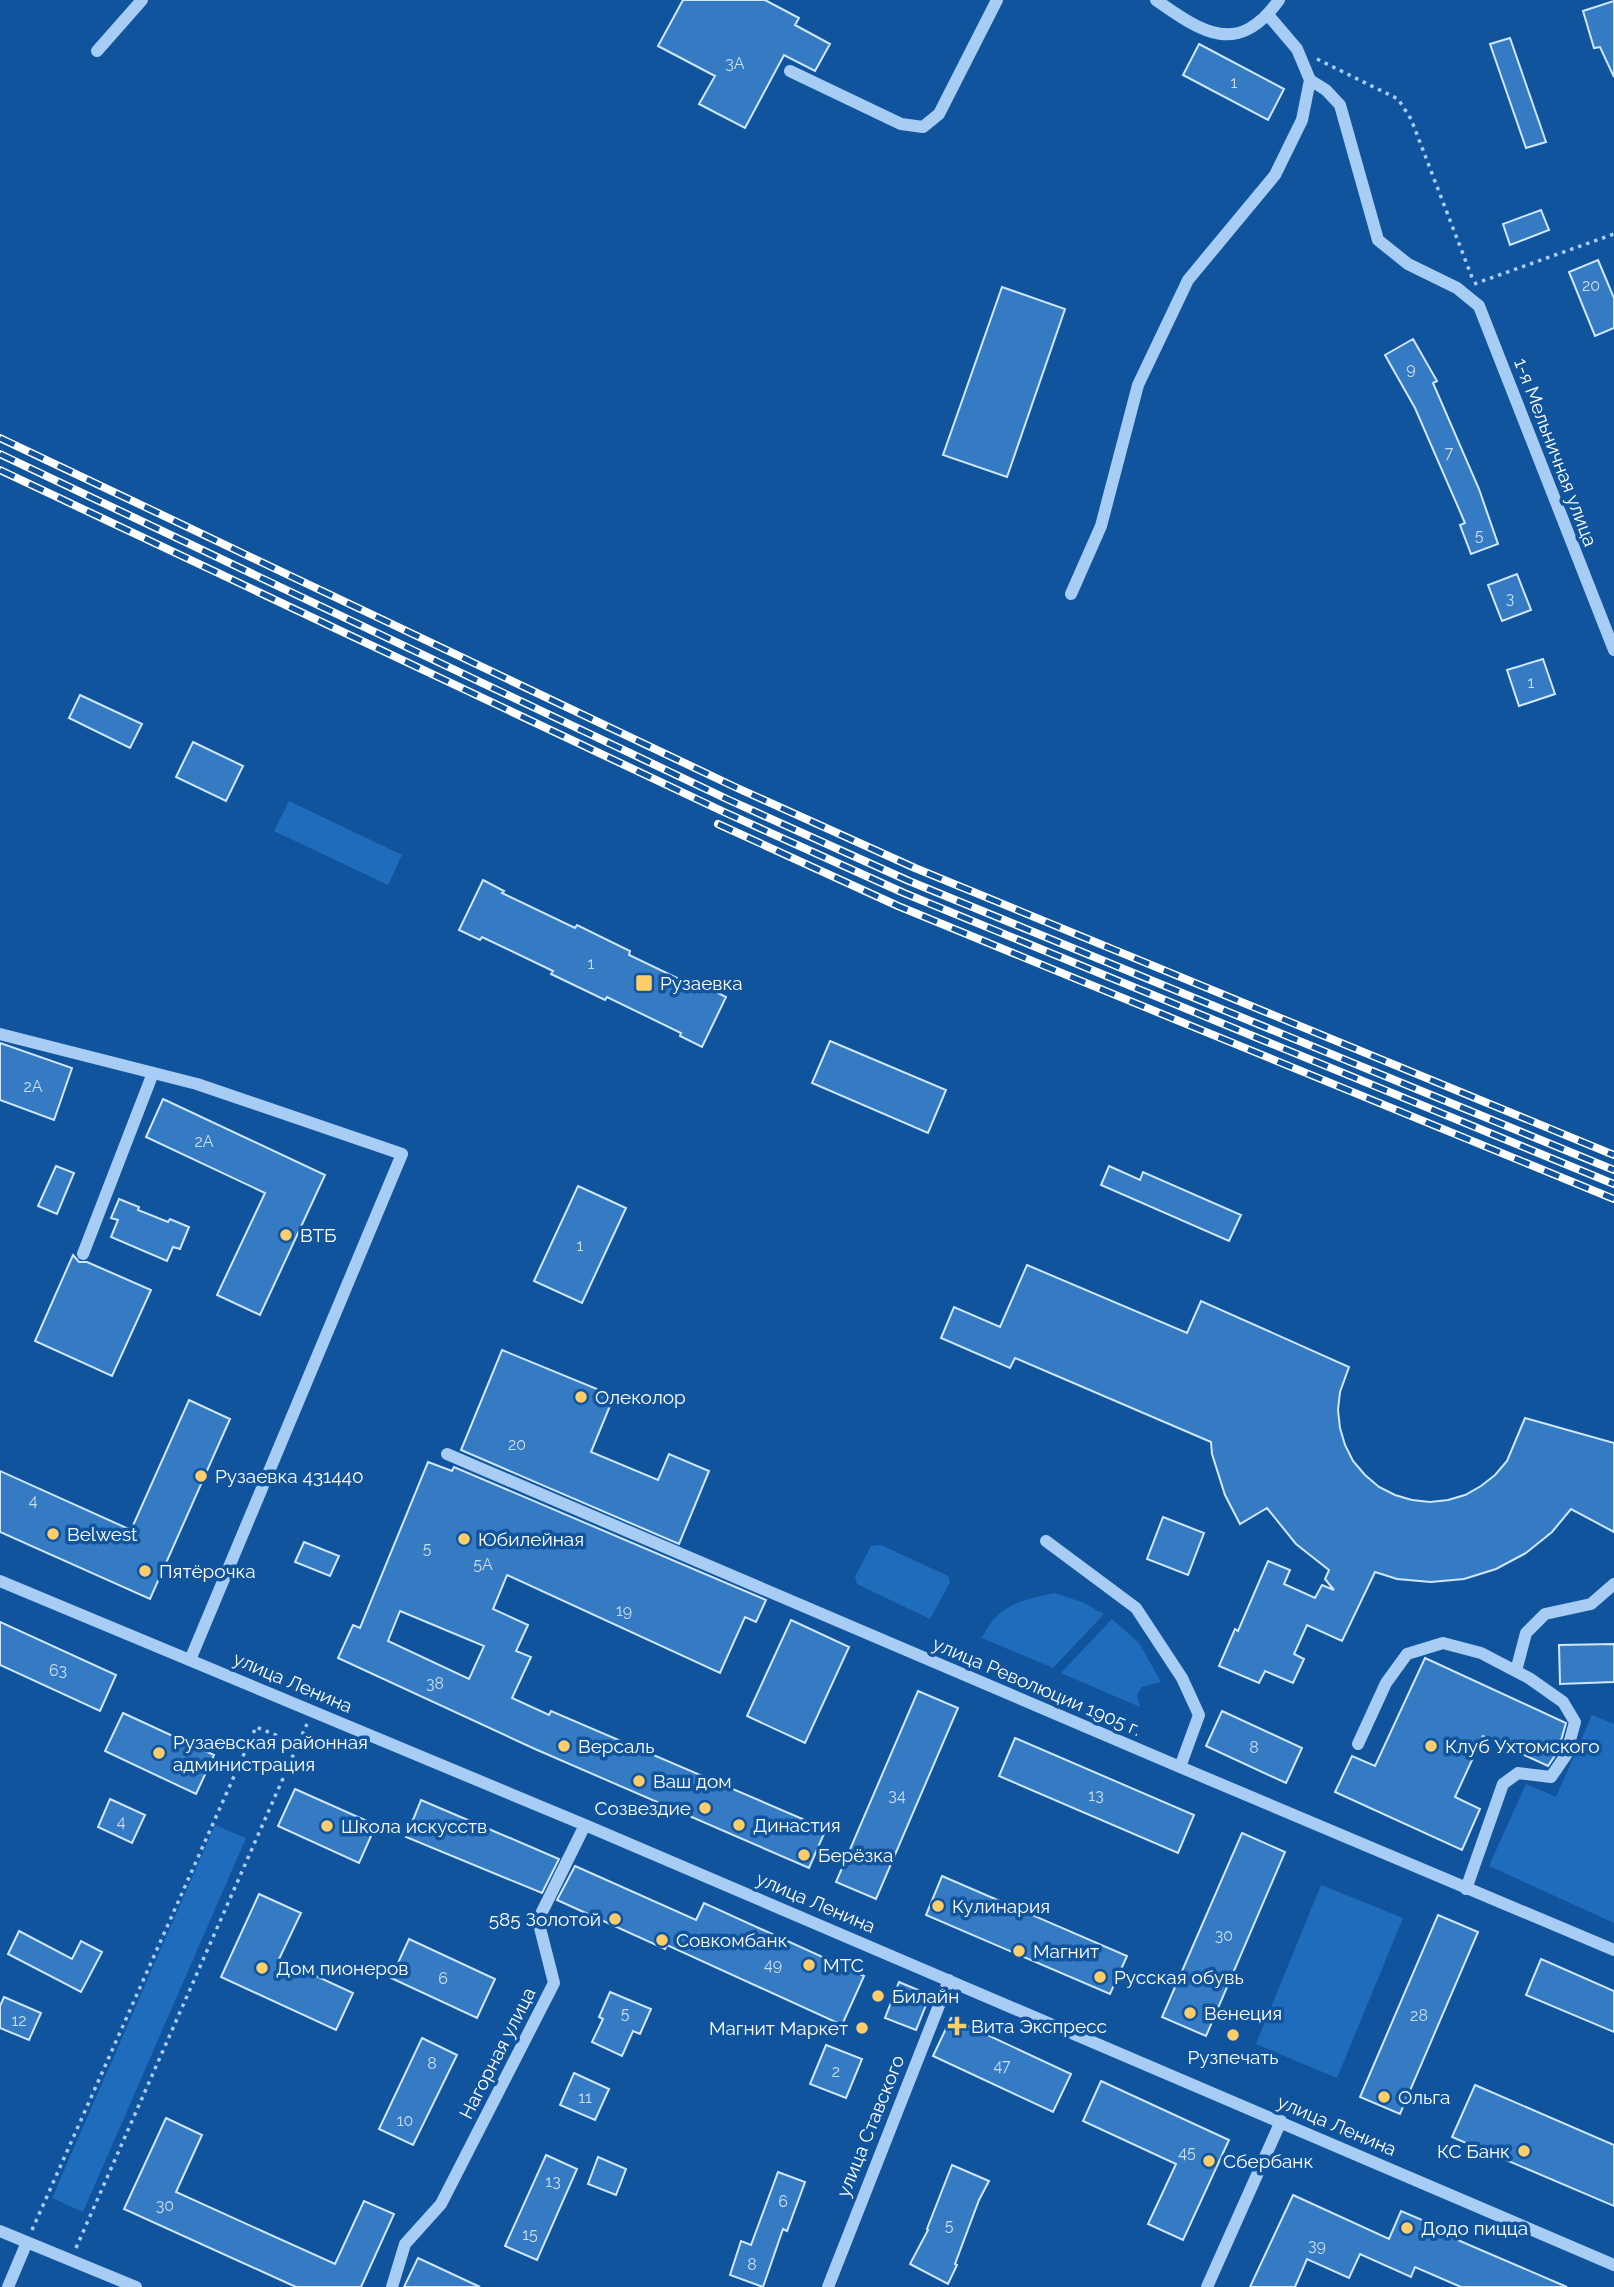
<svg xmlns="http://www.w3.org/2000/svg" width="1614" height="2287" viewBox="0 0 1614 2287" font-family="Raleway,sans-serif">
	<style>
		.green { fill: #1f6cbc }
		.building { fill: #357bc4; stroke: #d0e7fe; stroke-width: 2; fill-rule: evenodd }
		.lines { fill: none; stroke-linecap: round; stroke-linejoin: round }
		.path { stroke: #a7cdf5; stroke-width: 3.5; stroke-dasharray: 3.5 5; stroke-linecap: butt }
		.minor { stroke: #a7cdf5; stroke-width: 12 }
		.rail-casing { stroke: #fff; stroke-width: 8 }
		.rail { stroke: #11549e; stroke-width: 5; stroke-dasharray: 16; stroke-linecap: butt }
		.poi-dot { fill: #ffce6b; stroke: #11549e; stroke-width: 2.5 }
		.labels { text-anchor: middle; stroke-width: 7; stroke-linejoin: round; paint-order: stroke }
		.number-label { font-size: 16px; fill: #ccdef0 }
		.street-label { font-size: 19px; fill: #fff; stroke: #11549e }
		.poi-label { font-size: 19px; fill: #fff; stroke: #11549e; text-anchor: start }
	</style>
	<rect width="100%" height="100%" fill="#11549e"/>
	<path class="green" d="M 289,801 L 402,855 L 388,885 L 274,831 Z
		M 881,1545 L 948,1576 L 950,1582 L 930,1619 L 857,1584 L 855,1577 L 871,1546 Z
		M 1054,1593 L 1082,1602 L 1104,1614 L 1053,1668 L 982,1638 C 998,1604 1020,1601 1054,1593 Z
		M 1112,1619 L 1139,1643 L 1161,1682 L 1142,1687 L 1137,1695 L 1140,1707 L 1061,1673 Z
		M 1592,1715 L 1614,1724 L 1614,1923 L 1489,1866 L 1526,1784 L 1556,1797 Z
		M 215,1825 L 246,1838 L 83,2212 L 52,2198 Z
		M 1321,1885 L 1403,1918 L 1337,2078 L 1256,2044 Z"/>
	<path class="building" d="M 683,0 L 765,0 L 799,18 L 795,25 L 830,44 L 815,71 L 784,55 L 745,128 L 699,104 L 715,76 L 658,46 Z
		M 1614,1 L 1614,77 L 1600,47 L 1594,48 L 1583,11 Z
		M 1510,38 L 1546,142 L 1526,148 L 1490,44 Z
		M 1199,44 L 1284,89 L 1268,120 L 1183,75 Z
		M 1541,210 L 1549,230 L 1510,245 L 1503,224 Z
		M 1598,260 L 1614,298 L 1614,328 L 1595,336 L 1569,272 Z
		M 1002,287 L 1065,309 L 1007,477 L 943,455 Z
		M 1413,339 L 1437,381 L 1433,383 L 1479,489 L 1498,544 L 1471,554 L 1460,525 L 1465,523 L 1415,408 L 1385,355 Z
		M 1517,574 L 1531,610 L 1502,621 L 1488,585 Z
		M 1543,659 L 1555,694 L 1519,706 L 1507,670 Z
		M 80,695 L 142,724 L 130,748 L 69,718 Z
		M 193,742 L 243,766 L 226,801 L 176,777 Z
		M 483,880 L 504,891 L 502,893 L 575,928 L 577,925 L 630,951 L 629,955 L 702,990 L 704,986 L 726,997 L 702,1047 L 680,1036 L 681,1033 L 607,997 L 605,1000 L 551,974 L 553,971 L 482,937 L 480,940 L 459,930 Z
		M 830,1041 L 946,1090 L 928,1133 L 812,1083 Z
		M 0,1043 L 72,1068 L 54,1120 L 0,1100 Z
		M 163,1099 L 325,1175 L 260,1315 L 217,1295 L 265,1193 L 146,1137 Z
		M 56,1166 L 74,1173 L 57,1214 L 38,1206 Z
		M 1109,1166 L 1140,1180 L 1143,1172 L 1241,1215 L 1229,1241 L 1101,1185 Z
		M 578,1186 L 626,1208 L 582,1303 L 534,1281 Z
		M 119,1199 L 139,1207 L 138,1210 L 168,1222 L 170,1219 L 189,1227 L 180,1249 L 173,1247 L 167,1261 L 111,1237 L 118,1220 L 111,1218 Z
		M 73,1255 L 79,1262 L 87,1262 L 151,1290 L 112,1376 L 35,1341 Z
		M 1027,1265 L 1187,1333 L 1201,1301 L 1349,1367 L 1340,1392 L 1338,1410 L 1340,1428 L 1345,1445 L 1353,1461 L 1365,1475 L 1379,1487 L 1395,1495 L 1412,1500 L 1430,1502 L 1448,1500 L 1465,1495 L 1481,1486 L 1495,1475 L 1507,1461 L 1525,1418 L 1614,1443 L 1614,1532 L 1571,1509 L 1552,1532 L 1526,1553 L 1496,1569 L 1464,1579 L 1431,1582 L 1397,1579 L 1375,1572 L 1342,1641 L 1307,1625 L 1294,1654 L 1304,1659 L 1293,1683 L 1265,1671 L 1259,1683 L 1219,1666 L 1235,1629 L 1238,1631 L 1268,1561 L 1290,1570 L 1284,1584 L 1315,1598 L 1322,1585 L 1334,1590 L 1325,1579 L 1329,1570 L 1296,1544 L 1267,1508 L 1240,1524 L 1225,1495 L 1212,1454 L 1211,1442 L 1015,1358 L 1010,1368 L 941,1338 L 954,1307 L 1000,1327 Z
		M 502,1350 L 614,1396 L 591,1452 L 658,1480 L 669,1454 L 709,1471 L 679,1544 L 461,1450 Z
		M 189,1400 L 230,1419 L 150,1599 L 0,1532 L 0,1471 L 131,1530 Z
		M 428,1462 L 452,1471 L 454,1467 L 766,1600 L 756,1622 L 745,1617 L 720,1673 L 507,1575 L 493,1609 L 528,1625 L 516,1651 L 531,1657 L 512,1698 L 549,1715 L 551,1711 L 826,1829 L 809,1868 L 535,1749 L 338,1658 L 353,1625 L 360,1628 ZM 400,1611 L 484,1646 L 469,1679 L 388,1641 Z
		M 1163,1517 L 1204,1533 L 1188,1575 L 1147,1559 Z
		M 304,1542 L 339,1556 L 330,1576 L 295,1562 Z
		M 791,1620 L 849,1647 L 805,1743 L 747,1716 Z
		M 0,1622 L 116,1675 L 100,1711 L 0,1665 Z
		M 1614,1644 L 1614,1682 L 1560,1684 L 1559,1645 Z
		M 1425,1658 L 1566,1723 L 1558,1751 L 1548,1766 L 1483,1736 L 1455,1797 L 1480,1809 L 1462,1850 L 1335,1792 L 1352,1756 L 1375,1766 Z
		M 918,1691 L 958,1708 L 876,1899 L 836,1882 Z
		M 1222,1711 L 1302,1748 L 1286,1783 L 1206,1746 Z
		M 123,1713 L 214,1755 L 196,1794 L 105,1751 Z
		M 1015,1738 L 1194,1815 L 1178,1853 L 999,1776 Z
		M 295,1789 L 376,1825 L 359,1863 L 278,1826 Z
		M 110,1799 L 145,1815 L 132,1843 L 98,1827 Z
		M 421,1800 L 559,1859 L 542,1893 L 406,1837 Z
		M 1242,1833 L 1285,1852 L 1206,2036 L 1162,2017 Z
		M 575,1866 L 696,1920 L 704,1903 L 864,1976 L 842,2025 L 667,1945 L 665,1949 L 557,1900 Z
		M 942,1876 L 1127,1956 L 1110,1994 L 926,1915 Z
		M 259,1894 L 301,1913 L 279,1959 L 353,1993 L 336,2030 L 221,1977 Z
		M 1438,1915 L 1478,1932 L 1400,2114 L 1360,2097 Z
		M 19,1931 L 72,1959 L 81,1941 L 102,1952 L 81,1992 L 8,1954 Z
		M 409,1939 L 495,1979 L 477,2018 L 391,1978 Z
		M 1541,1959 L 1614,1991 L 1614,2032 L 1526,1995 Z
		M 899,1982 L 930,1995 L 916,2030 L 885,2018 Z
		M 610,1992 L 651,2009 L 640,2034 L 633,2031 L 622,2056 L 592,2042 L 603,2019 L 599,2017 Z
		M 4,1997 L 41,2013 L 29,2040 L 0,2028 L 0,2006 Z
		M 951,2018 L 1071,2074 L 1053,2112 L 933,2056 Z
		M 422,2038 L 457,2055 L 413,2145 L 379,2129 Z
		M 826,2045 L 862,2059 L 846,2098 L 810,2084 Z
		M 574,2073 L 609,2089 L 595,2120 L 560,2105 Z
		M 1101,2081 L 1229,2140 L 1183,2240 L 1148,2224 L 1176,2164 L 1083,2121 Z
		M 1475,2085 L 1614,2145 L 1614,2206 L 1452,2137 Z
		M 166,2118 L 202,2135 L 176,2192 L 335,2264 L 364,2201 L 394,2214 L 361,2287 L 296,2287 L 124,2209 Z
		M 546,2155 L 577,2169 L 537,2260 L 505,2246 Z
		M 598,2157 L 626,2169 L 616,2195 L 588,2184 Z
		M 952,2165 L 989,2181 L 979,2200 L 955,2264 L 957,2265 L 948,2284 L 910,2264 L 928,2230 L 927,2229 Z
		M 778,2172 L 805,2182 L 787,2231 L 783,2229 L 763,2287 L 730,2275 L 741,2241 L 751,2245 Z
		M 1293,2195 L 1389,2239 L 1401,2211 L 1434,2225 L 1432,2229 L 1567,2287 L 1461,2287 L 1415,2267 L 1411,2277 L 1360,2254 L 1349,2278 L 1307,2259 L 1295,2287 L 1250,2287 Z
		M 418,2258 L 480,2287 L 404,2287 Z"/>
	<g class="lines">
		<path class="path" d="M 1317,59 L 1398,99 L 1411,119 L 1473,280
			M 1474,284 L 1614,234
			M 32,2230 L 256,1727 L 298,1744
			M 76,2248 L 307,1724"/>
		<path class="minor" d="M 1156,0 C 1203,33 1238,57 1279,0
			M 1268,15 L 1297,49 L 1310,80 L 1326,90 L 1340,105 L 1378,240 L 1408,264 L 1457,288 L 1479,306 L 1614,650
			M 97,51 L 142,0
			M 790,71 L 901,124 L 923,127 L 939,114 L 997,0
			M 1071,594 L 1101,526 L 1138,385 L 1188,280 L 1275,175 L 1302,120 L 1310,80
			M 0,1034 L 197,1084 L 402,1154 L 190,1660
			M 83,1254 L 153,1073
			M 447,1454 L 1180,1767 L 1614,1950
			M 1046,1541 L 1136,1608 L 1182,1678 L 1199,1715 L 1180,1767
			M 0,1581 L 585,1825 L 1614,2265
			M 1516,1671 L 1526,1633 L 1545,1614 L 1591,1604 L 1614,1584
			M 1358,1744 L 1386,1683 L 1407,1654 L 1443,1643 L 1481,1653 L 1529,1678 L 1563,1702 L 1575,1722 L 1566,1755 L 1551,1777 L 1518,1773 L 1503,1784 L 1466,1889
			M 0,2231 L 136,2287
			M 8,2287 L 27,2242
			M 392,2287 L 405,2244 L 441,2204 L 554,1983 L 538,1920 L 585,1825
			M 828,2287 L 949,1980
			M 1207,2287 L 1281,2121"/>
		<defs>
			<path id="rail" d="M 0,438 L 735,787 L 915,868 L 1614,1155
				M 0,454 L 729,800 L 909,881 L 1614,1170
				M 0,470 L 724,812 L 904,893 L 1614,1184
				M 718,824 L 898,906 L 1614,1199"/>
		</defs>
		<use href="#rail" class="rail-casing"/>
		<use href="#rail" class="rail"/>
	</g>
	<g class="poi-dot">
		<rect x="635" y="974" width="18" height="18" rx="3.5"/>
		<circle cx="286" cy="1235" r="7"/>
		<circle cx="581" cy="1397" r="7"/>
		<circle cx="201" cy="1476" r="7"/>
		<circle cx="53" cy="1534" r="7"/>
		<circle cx="464" cy="1539" r="7"/>
		<circle cx="145" cy="1571" r="7"/>
		<circle cx="564" cy="1746" r="7"/>
		<circle cx="1431" cy="1746" r="7"/>
		<circle cx="159" cy="1753" r="7"/>
		<circle cx="639" cy="1781" r="7"/>
		<circle cx="705" cy="1808" r="7"/>
		<circle cx="739" cy="1825" r="7"/>
		<circle cx="327" cy="1826" r="7"/>
		<circle cx="804" cy="1855" r="7"/>
		<circle cx="938" cy="1906" r="7"/>
		<circle cx="615" cy="1919" r="7"/>
		<circle cx="662" cy="1940" r="7"/>
		<circle cx="1019" cy="1951" r="7"/>
		<circle cx="809" cy="1965" r="7"/>
		<circle cx="262" cy="1968" r="7"/>
		<circle cx="1100" cy="1977" r="7"/>
		<circle cx="878" cy="1996" r="7"/>
		<circle cx="1190" cy="2013" r="7"/>
		<path d="M953.5 2015.5h7v7h7v7h-7v7h-7v-7h-7v-7h7z"/>
		<circle cx="862" cy="2028" r="7"/>
		<circle cx="1233" cy="2035" r="7"/>
		<circle cx="1384" cy="2097" r="7"/>
		<circle cx="1524" cy="2151" r="7"/>
		<circle cx="1209" cy="2161" r="7"/>
		<circle cx="1407" cy="2228" r="7"/>
	</g>
	<g class="labels">
		<g class="number-label">
			<text x="735" y="69">3А</text>
			<text x="1234" y="88">1</text>
			<text x="1591" y="291">20</text>
			<text x="1411" y="374">9</text>
			<text x="1449" y="458">7</text>
			<text x="1479" y="541">5</text>
			<text x="1510" y="604">3</text>
			<text x="1531" y="688">1</text>
			<text x="591" y="969">1</text>
			<text x="33" y="1092">2А</text>
			<text x="204" y="1147">2А</text>
			<text x="580" y="1251">1</text>
			<text x="517" y="1450">20</text>
			<text x="33" y="1506">4</text>
			<text x="427" y="1554">5</text>
			<text x="483" y="1570">5А</text>
			<text x="624" y="1616">19</text>
			<text x="58" y="1676">63</text>
			<text x="435" y="1689">38</text>
			<text x="1254" y="1753">8</text>
			<text x="897" y="1801">34</text>
			<text x="1096" y="1801">13</text>
			<text x="121" y="1827">4</text>
			<text x="1224" y="1941">30</text>
			<text x="773" y="1970">49</text>
			<text x="443" y="1984">6</text>
			<text x="625" y="2019">5</text>
			<text x="1419" y="2021">28</text>
			<text x="19" y="2026">12</text>
			<text x="432" y="2069">8</text>
			<text x="1002" y="2071">47</text>
			<text x="836" y="2077">2</text>
			<text x="585" y="2103">11</text>
			<text x="405" y="2126">10</text>
			<text x="1187" y="2158">45</text>
			<text x="553" y="2187">13</text>
			<text x="783" y="2207">6</text>
			<text x="165" y="2211">30</text>
			<text x="949" y="2231">5</text>
			<text x="530" y="2240">15</text>
			<text x="1317" y="2251">39</text>
			<text x="752" y="2270">8</text>
		</g>
		<g class="street-label">
			<text transform="translate(1556 452) rotate(69)" y="7">1-я Мельничная улица</text>
			<text transform="translate(293 1682) rotate(23)" y="7">улица Ленина</text>
			<text transform="translate(1037 1686) rotate(23)" y="7">улица Революции 1905 г.</text>
			<text transform="translate(816 1902) rotate(23)" y="7">улица Ленина</text>
			<text transform="translate(497 2053) rotate(-63)" y="7">Нагорная улица</text>
			<text transform="translate(1337 2125) rotate(23)" y="7">улица Ленина</text>
			<text transform="translate(870 2126) rotate(-68)" y="7">улица Ставского</text>
		</g>
		<g class="poi-label">
			<text x="660" y="990">Рузаевка</text>
			<text x="300" y="1242">ВТБ</text>
			<text x="595" y="1404">Олеколор</text>
			<text x="215" y="1483">Рузаевка 431440</text>
			<text x="67" y="1541">Belwest</text>
			<text x="478" y="1546">Юбилейная</text>
			<text x="159" y="1578">Пятёрочка</text>
			<text x="173" y="1749">Рузаевская районная<tspan x="173" dy="22">администрация</tspan></text>
			<text x="578" y="1753">Версаль</text>
			<text x="1445" y="1753">Клуб Ухтомского</text>
			<text x="653" y="1788">Ваш дом</text>
			<text x="691" y="1815" text-anchor="end">Созвездие</text>
			<text x="753" y="1832">Династия</text>
			<text x="341" y="1833">Школа искусств</text>
			<text x="818" y="1862">Берёзка</text>
			<text x="952" y="1913">Кулинария</text>
			<text x="601" y="1926" text-anchor="end">585 Золотой</text>
			<text x="676" y="1947">Совкомбанк</text>
			<text x="1033" y="1958">Магнит</text>
			<text x="823" y="1972">МТС</text>
			<text x="276" y="1975">Дом пионеров</text>
			<text x="1114" y="1984">Русская обувь</text>
			<text x="892" y="2003">Билайн</text>
			<text x="1204" y="2020">Венеция</text>
			<text x="971" y="2033">Вита Экспресс</text>
			<text x="848" y="2035" text-anchor="end">Магнит Маркет</text>
			<text x="1233" y="2064" text-anchor="middle">Рузпечать</text>
			<text x="1398" y="2104">Ольга</text>
			<text x="1510" y="2158" text-anchor="end">КС Банк</text>
			<text x="1223" y="2168">Сбербанк</text>
			<text x="1421" y="2235">Додо пицца</text>
		</g>
	</g>
</svg>
